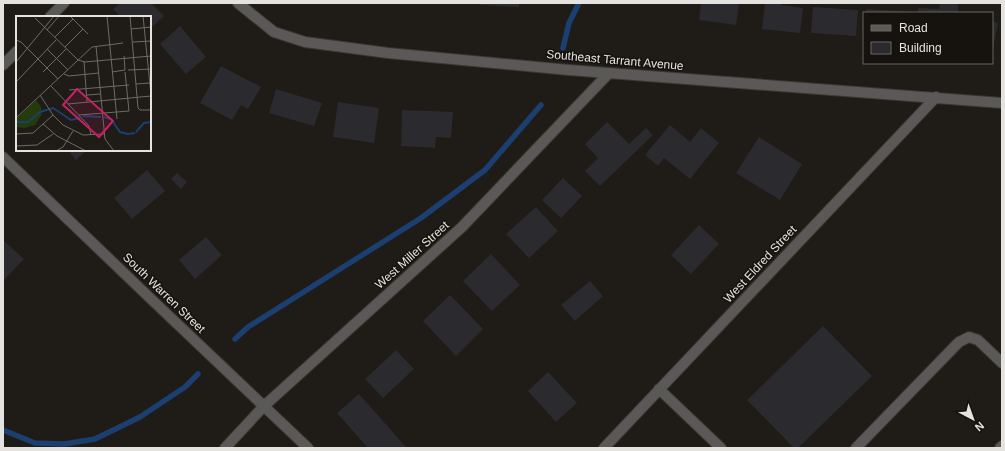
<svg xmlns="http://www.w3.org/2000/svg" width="1005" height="451" viewBox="0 0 1005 451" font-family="Arial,sans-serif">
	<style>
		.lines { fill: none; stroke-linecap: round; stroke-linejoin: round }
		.stream { stroke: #1a3f70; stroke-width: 5.5 }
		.building { fill: #2b2a2f }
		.minor-casing { stroke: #3b3733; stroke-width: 12 }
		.minor { stroke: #5b5957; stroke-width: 10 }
		.labels { text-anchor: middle; stroke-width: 3; stroke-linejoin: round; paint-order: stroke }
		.street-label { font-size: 12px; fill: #e5e3e0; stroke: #16120e }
		.inset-river { fill: none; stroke: #1a3f70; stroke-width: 2 }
		.inset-road { fill: none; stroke: #6e6b67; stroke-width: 1 }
		.view { fill: #c42262; fill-opacity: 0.15; stroke: #c42262; stroke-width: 2 }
		.inset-edge { fill: none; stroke: #e5e3e0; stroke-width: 2 }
	</style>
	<rect width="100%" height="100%" fill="#1f1b17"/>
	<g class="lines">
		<path class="stream" d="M 563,48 L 569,23 L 579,3
			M 235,339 L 248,327 L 421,218 L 485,170 L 541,105
			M 3,430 L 35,443 L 64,444 L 95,439 L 140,417 L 185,387 L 198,374"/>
	</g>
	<path class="building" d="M 120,3 L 151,3 L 164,16 L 150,29 L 150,17 L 121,17 L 113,9 Z
		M 480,3 L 519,3 L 519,7 L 480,5 Z
		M 701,3 L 739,3 L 736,25 L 699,20 Z
		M 765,3 L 781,3 L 781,5 L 803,8 L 800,33 L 762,29 Z
		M 940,3 L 958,3 L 958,13 L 918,13 L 918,8 L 939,9 Z
		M 813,7 L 858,10 L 856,36 L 811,33 Z
		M 866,9 L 913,12 L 913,13 L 866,13 Z
		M 992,21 L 998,23 L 993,47 L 992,47 Z
		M 180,26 L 206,57 L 186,74 L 160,44 Z
		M 221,66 L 261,87 L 248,109 L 241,105 L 232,120 L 200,103 Z
		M 276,89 L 322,103 L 314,126 L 269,113 Z
		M 338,102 L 379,108 L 374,143 L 333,137 Z
		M 402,110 L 453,112 L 451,138 L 436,137 L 435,148 L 401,146 Z
		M 607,122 L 629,144 L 646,128 L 653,135 L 600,186 L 585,171 L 598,158 L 585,144 Z
		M 670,125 L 690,142 L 701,128 L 719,143 L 690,179 L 664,158 L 658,166 L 645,155 Z
		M 759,137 L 802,164 L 780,200 L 736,173 Z
		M 68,150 L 87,150 L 76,160 Z
		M 147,170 L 165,191 L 132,219 L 114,198 Z
		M 177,173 L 187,182 L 181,189 L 171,179 Z
		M 563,178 L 582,196 L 561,218 L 542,200 Z
		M 536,207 L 558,231 L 529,258 L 506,234 Z
		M 699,225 L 719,244 L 691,274 L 671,255 Z
		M 206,237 L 222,255 L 195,279 L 179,260 Z
		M 3,240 L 24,259 L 3,281 Z
		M 491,254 L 520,285 L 492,311 L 463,281 Z
		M 590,281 L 603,296 L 575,321 L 561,305 Z
		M 450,295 L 483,329 L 456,356 L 423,321 Z
		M 823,326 L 872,376 L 798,448 L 794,448 L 747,400 Z
		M 396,350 L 414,369 L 383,398 L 365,379 Z
		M 548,372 L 577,403 L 556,422 L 528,391 Z
		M 359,394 L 406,447 L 405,448 L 368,448 L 337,413 Z"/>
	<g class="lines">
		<defs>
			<path id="minor" d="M 238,3 L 274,32 L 305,42 L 388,53 L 569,70 L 1002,103
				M 50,17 L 64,3
				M 3,65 L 17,51
				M 3,157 L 150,298 L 308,448
				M 659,389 L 721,448
				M 225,448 L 264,406 L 462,227 L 609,73
				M 604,448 L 936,97
				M 856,448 L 959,342 L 969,337 L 978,340 L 1002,363
				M 1000,448 L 1002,446"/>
		</defs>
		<use href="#minor" class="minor-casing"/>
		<use href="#minor" class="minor"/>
	</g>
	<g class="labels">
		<g class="street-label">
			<text transform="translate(615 60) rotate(5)" y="4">Southeast Tarrant Avenue</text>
			<text transform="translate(412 255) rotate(-42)" y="4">West Miller Street</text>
			<text transform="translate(760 264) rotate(-47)" y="4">West Eldred Street</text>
			<text transform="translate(164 293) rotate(44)" y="4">South Warren Street</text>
		</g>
	</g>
	<g transform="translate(16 16)">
		<rect width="135" height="135" fill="#1f1b17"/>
		<path d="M 20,84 L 25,91 L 26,98 L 19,109 L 9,112 L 0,111 L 0,103 Z" fill="#243c0c"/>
		<path class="inset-river" d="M 67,100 L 85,101M 88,101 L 95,103 L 104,116 L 112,118 L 119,117M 0,106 L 12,106 L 24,96 L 37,92 L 55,104 L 64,102M 120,116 L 128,107 L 135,106"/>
		<path class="inset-road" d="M 54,0 L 72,18M 91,0 L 101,103M 114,0 L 122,92 L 124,94 L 135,94M 127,0 L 135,79M 19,2 L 62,44 L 69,46 L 135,40M 115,13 L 135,11M 31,14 L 43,0M 39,21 L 57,3M 0,24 L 5,26 L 42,63M 117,26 L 135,25M 80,30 L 89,123 L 98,135M 49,31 L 67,13M 31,33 L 52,54M 108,40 L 109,54M 68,45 L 71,86M 0,46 L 38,0M 112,54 L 135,53M 27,56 L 50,33M 96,56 L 109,54M 48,58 L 53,60 L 83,57M 0,66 L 40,24M 120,68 L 134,67M 35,70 L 73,110 L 75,119M 53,74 L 113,69M 24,79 L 37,99 L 47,109 L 67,119 L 88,118M 71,79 L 84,78M 52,88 L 135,80M 63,99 L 113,95 L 109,56M 0,102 L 76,31 L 107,27M 27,108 L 41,120 L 70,135M 0,118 L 17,117 L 37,99M 0,130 L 21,129 L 37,118M 40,135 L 47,131 L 57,115"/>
		<path class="view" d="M 61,73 L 97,105 L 83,121 L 47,89 Z"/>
		<rect width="135" height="135" class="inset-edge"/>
	</g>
	<rect width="1005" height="451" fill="none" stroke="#e5e3e0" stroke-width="8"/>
	<rect x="863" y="12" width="130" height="52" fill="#16120e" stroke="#696662"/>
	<rect x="871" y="25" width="20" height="6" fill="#5b5957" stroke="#696662"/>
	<text x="899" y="32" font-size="12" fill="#e5e3e0">Road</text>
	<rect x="871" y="42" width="20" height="12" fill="#2b2a2f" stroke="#696662"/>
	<text x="899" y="52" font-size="12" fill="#e5e3e0">Building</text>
	<g transform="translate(973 419) rotate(139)" stroke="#16120e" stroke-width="3" paint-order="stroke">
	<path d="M0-3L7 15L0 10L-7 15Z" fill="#e5e3e0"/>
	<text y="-6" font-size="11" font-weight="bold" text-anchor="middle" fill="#e5e3e0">N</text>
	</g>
</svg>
